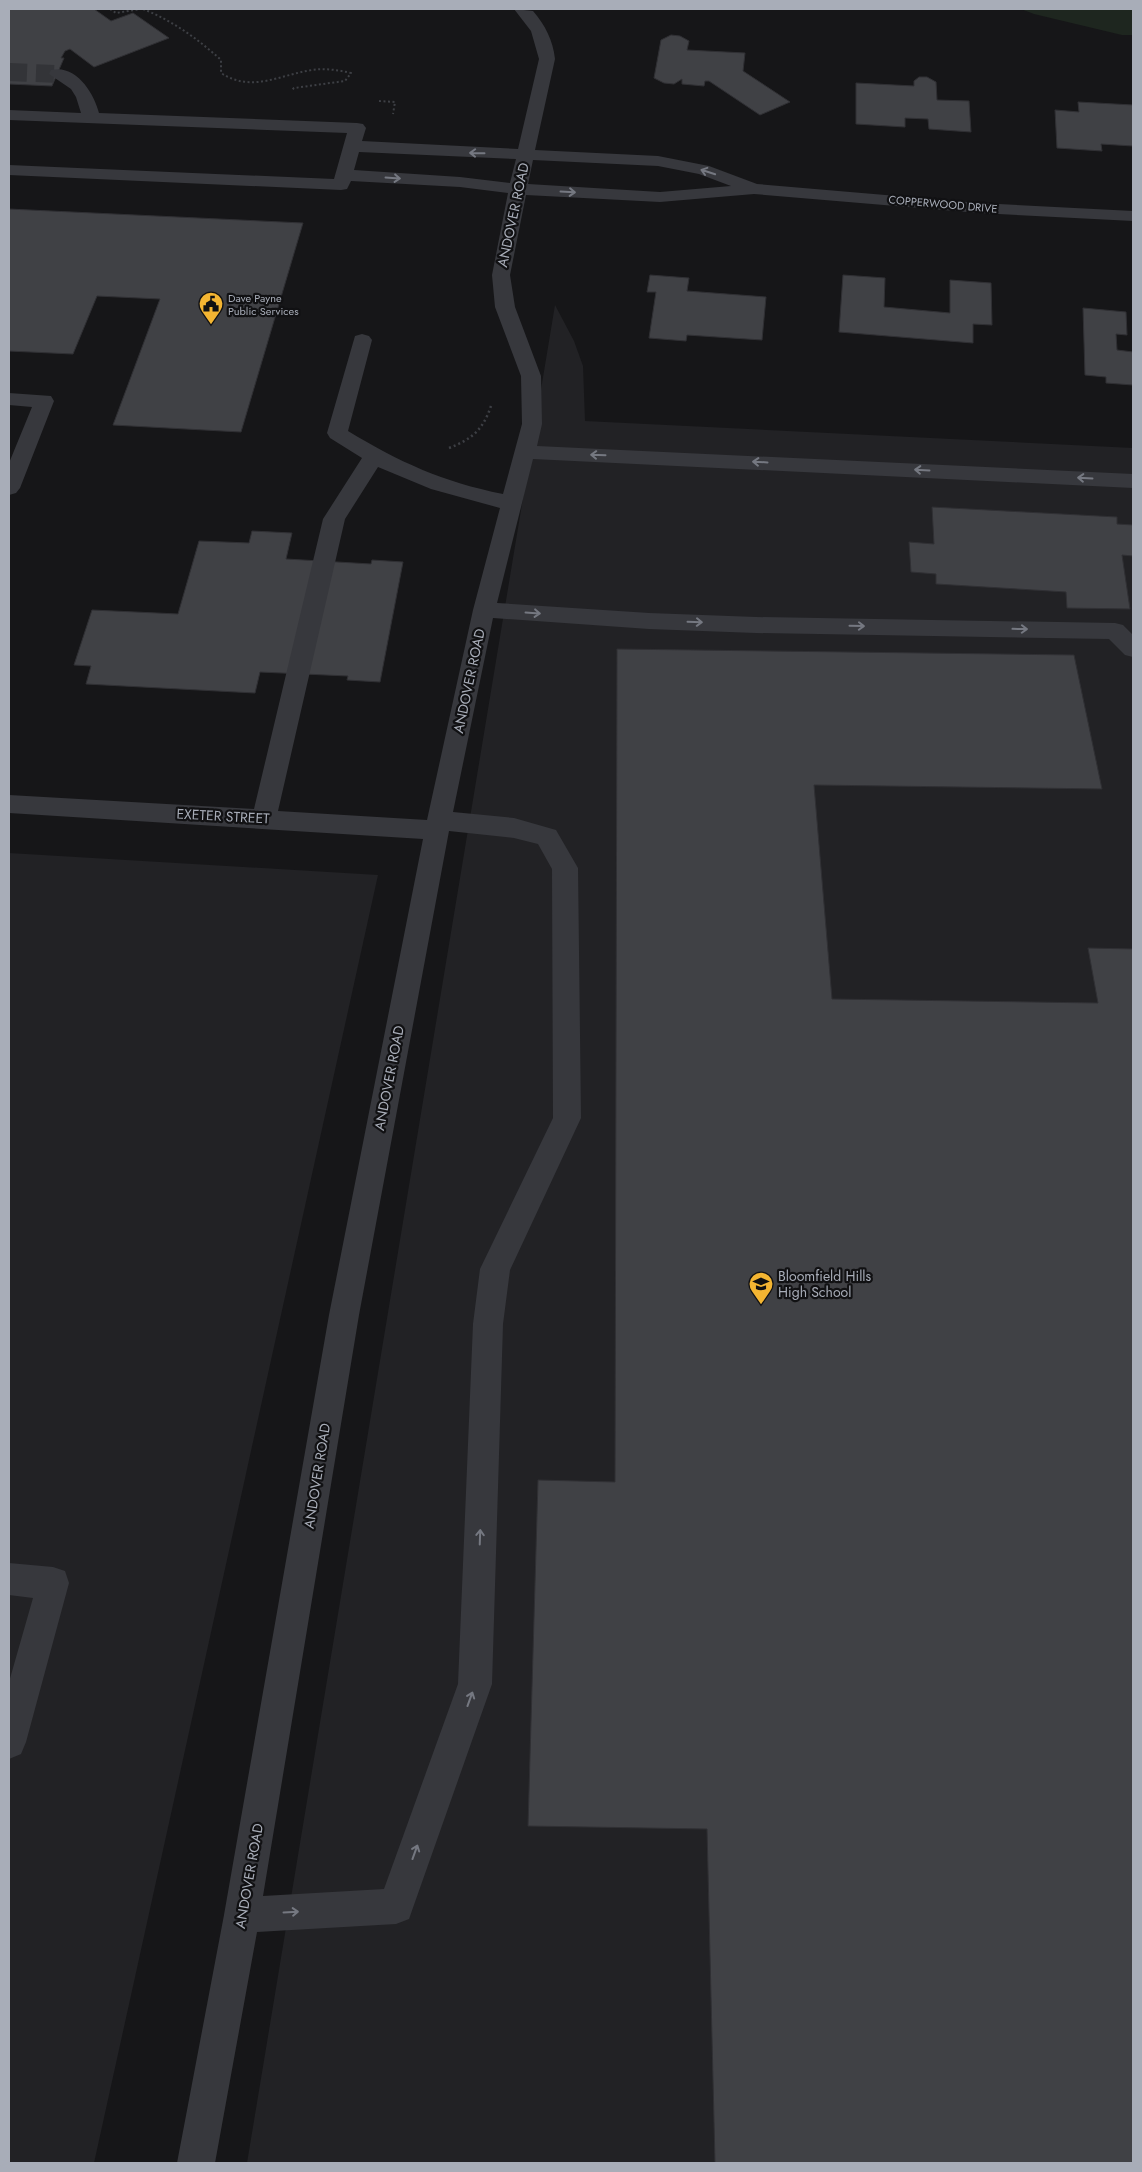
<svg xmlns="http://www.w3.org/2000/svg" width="1142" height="2172" viewBox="0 0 1142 2172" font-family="Jost,sans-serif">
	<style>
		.built { fill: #222225 }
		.green { fill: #1e261f }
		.building { fill: #404145; stroke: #303034 }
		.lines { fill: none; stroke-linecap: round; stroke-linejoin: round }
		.minor-tunnel { stroke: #333438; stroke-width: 18; stroke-dasharray: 18 9; stroke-linecap: butt }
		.path-far1 { stroke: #3d3f44; stroke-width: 2; stroke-dasharray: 2 2.5; stroke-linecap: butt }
		.path { stroke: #3d3f44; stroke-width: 2.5; stroke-dasharray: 2 3; stroke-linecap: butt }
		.minor { fill: #37383d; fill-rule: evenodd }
		.oneway { stroke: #757881 }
		.labels { text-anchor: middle; stroke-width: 4.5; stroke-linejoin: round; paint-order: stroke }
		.far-street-label { font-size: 11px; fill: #a8adb8; stroke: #111113 }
		.far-poi-label { font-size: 11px; fill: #a8adb8; stroke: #111113; text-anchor: start }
		.street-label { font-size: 14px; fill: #a8adb8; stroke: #111113 }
		.poi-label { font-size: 14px; fill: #a8adb8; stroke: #111113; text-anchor: start }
	</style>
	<rect width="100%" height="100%" fill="#161618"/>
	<path class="built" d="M 555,305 L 574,341 L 583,366 L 585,421 L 1133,448 L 1133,2163 L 247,2163 Z
		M 9,853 L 378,875 L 94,2163 L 9,2163 Z"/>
	<path class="green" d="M 1021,9 L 1133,9 L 1133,35 L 1122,35 L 1034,14 Z"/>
	<path class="building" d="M 9,9 L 94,9 L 111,21 L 133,13 L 169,38 L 94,67 L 70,49 L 65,51 L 61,58 L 64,58 L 52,86 L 9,84 Z
		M 671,35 L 680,36 L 689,41 L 687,50 L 745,53 L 743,71 L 790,102 L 760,115 L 709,81 L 705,81 L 704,86 L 682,84 L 682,79 L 674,84 L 664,83 L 654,78 L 661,40 Z
		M 919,77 L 927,77 L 936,82 L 937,100 L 969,101 L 971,132 L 929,129 L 928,119 L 905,118 L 905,127 L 856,124 L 856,83 L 914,86 L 914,81 Z
		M 1078,102 L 1133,105 L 1133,146 L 1101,144 L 1102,151 L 1057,148 L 1055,110 L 1079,112 Z
		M 9,209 L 303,223 L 241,432 L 113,425 L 160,299 L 97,296 L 73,354 L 9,351 Z
		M 650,275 L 689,278 L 687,291 L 766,297 L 762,340 L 687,335 L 686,341 L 649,338 L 656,292 L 647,292 Z
		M 843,275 L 885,278 L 884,307 L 950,313 L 950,280 L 991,283 L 992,325 L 973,324 L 973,343 L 839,332 Z
		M 1083,308 L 1126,312 L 1127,335 L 1116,334 L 1117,350 L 1133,352 L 1133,385 L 1106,383 L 1106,377 L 1085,375 Z
		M 932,507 L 1117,517 L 1117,524 L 1133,525 L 1133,556 L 1122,555 L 1130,609 L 1067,608 L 1066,592 L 936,584 L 936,574 L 911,572 L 909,542 L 934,544 Z
		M 252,531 L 292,533 L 286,559 L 371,564 L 372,560 L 403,562 L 380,682 L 347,680 L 348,676 L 260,672 L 255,693 L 86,684 L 91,666 L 74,665 L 92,610 L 178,614 L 199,541 L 249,543 Z
		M 617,649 L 1074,655 L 1102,789 L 814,785 L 832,999 L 1098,1003 L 1088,948 L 1133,949 L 1133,2163 L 715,2163 L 707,1829 L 528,1826 L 538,1480 L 615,1482 Z"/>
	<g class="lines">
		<path class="minor-tunnel" d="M 9,72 L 57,74"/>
		<path class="path-far1" d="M 110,9 L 116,13 L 140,9
			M 143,9 C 173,21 198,39 221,60 L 221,73 C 252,93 279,75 312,70 C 325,68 338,70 351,73 L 345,81 L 294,88 L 291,91
			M 379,101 L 395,102 L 393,114"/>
		<path class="path" d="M 449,448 C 472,439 483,430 491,406"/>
		<path class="minor" d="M 514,9 L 533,11 C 545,25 553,40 555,59 L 535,150 L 658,156 L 709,166 L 757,184 L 979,203 L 1133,211 L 1133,221 L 979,213 L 754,194 L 660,202 L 526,195 L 510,275 L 515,307 L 541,376 L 542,424 L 537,446 L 1133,474 L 1133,488 L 533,459 L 497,603 L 649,613 L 756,617 L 1115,623 L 1123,625 L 1133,635 L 1133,657 L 1125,655 L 1109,639 L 756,633 L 649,629 L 493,618 L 453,812 L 514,818 L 556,830 L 578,868 L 581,1118 L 510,1270 L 503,1324 L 492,1684 L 409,1919 L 396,1924 L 257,1932 L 215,2163 L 177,2163 L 224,1915 L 329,1315 L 423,839 L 9,813 L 9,795 L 254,809 L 323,519 L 362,458 L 330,438 L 327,433 L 355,336 L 362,334 L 369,336 L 372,340 L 348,431 C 399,462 443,482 503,494 L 522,424 L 521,376 L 495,307 L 492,275 L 508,193 L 460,187 L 351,181 L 347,189 L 341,190 L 9,175 L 9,165 L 334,179 L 347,133 L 9,120 L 9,110 L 81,113 L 76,97 L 71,89 L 49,74 L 51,70 C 76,64 94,93 99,113 L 357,123 L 363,124 L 366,128 L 362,141 L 518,149 L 539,59 L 531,31 ZM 359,152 L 516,159 L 510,183 L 460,177 L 354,170 ZM 533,160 L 658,166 L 699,174 L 731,186 L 660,192 L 528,184 ZM 378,467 L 431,489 L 500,508 L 473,610 L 427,820 L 278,811 L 345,519 ZM 449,831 L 514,838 L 538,844 L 552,869 L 553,1118 L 480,1269 L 473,1324 L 458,1684 L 384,1889 L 263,1896 L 359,1315 Z
			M 9,393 L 51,396 L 54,401 L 20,488 L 16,493 L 9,495 L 9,463 L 32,407 L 9,405 Z
			M 9,1563 L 53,1567 L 65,1571 L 69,1583 L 26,1742 L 21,1754 L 9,1759 L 9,1682 L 33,1598 L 9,1595 Z"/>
	</g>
	<defs><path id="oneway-shaft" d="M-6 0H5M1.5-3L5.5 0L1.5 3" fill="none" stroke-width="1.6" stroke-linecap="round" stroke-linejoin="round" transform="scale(1.25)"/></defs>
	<g class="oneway">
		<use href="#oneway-shaft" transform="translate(477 153) rotate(-179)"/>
		<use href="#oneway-shaft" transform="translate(708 172) rotate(-162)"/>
		<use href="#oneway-shaft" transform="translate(393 178) rotate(4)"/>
		<use href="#oneway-shaft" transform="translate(568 192) rotate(3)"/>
		<use href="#oneway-shaft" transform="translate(598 455) rotate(-178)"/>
		<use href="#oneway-shaft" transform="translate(760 462) rotate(-177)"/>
		<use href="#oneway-shaft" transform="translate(922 470) rotate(-177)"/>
		<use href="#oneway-shaft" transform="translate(1085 478) rotate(-177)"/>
		<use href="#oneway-shaft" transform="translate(533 613) rotate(4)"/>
		<use href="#oneway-shaft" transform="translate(695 622) rotate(2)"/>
		<use href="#oneway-shaft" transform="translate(857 626) rotate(1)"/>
		<use href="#oneway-shaft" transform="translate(1020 629) rotate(1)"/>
		<use href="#oneway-shaft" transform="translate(480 1537) rotate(-88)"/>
		<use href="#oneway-shaft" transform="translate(470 1699) rotate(-70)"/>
		<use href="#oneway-shaft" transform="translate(415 1852) rotate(-70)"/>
		<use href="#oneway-shaft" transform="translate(291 1912) rotate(-3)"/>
	</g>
	<defs>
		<symbol id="civic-pin" viewBox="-11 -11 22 30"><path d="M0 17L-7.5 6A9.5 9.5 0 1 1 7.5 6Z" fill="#f4b532" stroke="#111113"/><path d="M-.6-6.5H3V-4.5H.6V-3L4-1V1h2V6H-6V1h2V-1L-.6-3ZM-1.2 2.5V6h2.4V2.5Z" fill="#111"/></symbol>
		<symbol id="school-pin" viewBox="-11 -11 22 30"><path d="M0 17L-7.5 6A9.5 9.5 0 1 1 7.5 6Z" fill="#f4b532" stroke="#111113"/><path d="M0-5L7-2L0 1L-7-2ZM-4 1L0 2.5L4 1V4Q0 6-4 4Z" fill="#111"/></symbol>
	</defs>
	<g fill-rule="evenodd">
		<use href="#civic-pin" x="197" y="290" width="28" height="38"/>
		<use href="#school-pin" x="747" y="1270" width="28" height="38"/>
	</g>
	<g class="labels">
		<g class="far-street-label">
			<text transform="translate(943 204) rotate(5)" y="4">COPPERWOOD DRIVE</text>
		</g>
		<g class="far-poi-label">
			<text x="228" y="302">Dave Payne<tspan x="228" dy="13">Public Services</tspan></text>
		</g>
		<g class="street-label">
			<text transform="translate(513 215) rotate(-78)" y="5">ANDOVER ROAD</text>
			<text transform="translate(469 681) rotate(-78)" y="5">ANDOVER ROAD</text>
			<text transform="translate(223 816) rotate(3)" y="5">EXETER STREET</text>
			<text transform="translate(389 1078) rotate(-79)" y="5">ANDOVER ROAD</text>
			<text transform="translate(317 1476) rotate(-81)" y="5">ANDOVER ROAD</text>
			<text transform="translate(249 1876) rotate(-80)" y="5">ANDOVER ROAD</text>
		</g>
		<g class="poi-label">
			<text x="778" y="1281">Bloomfield Hills<tspan x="778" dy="16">High School</tspan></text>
		</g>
	</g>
	<rect width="1142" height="2172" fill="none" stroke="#a8adb8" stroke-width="20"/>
</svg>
